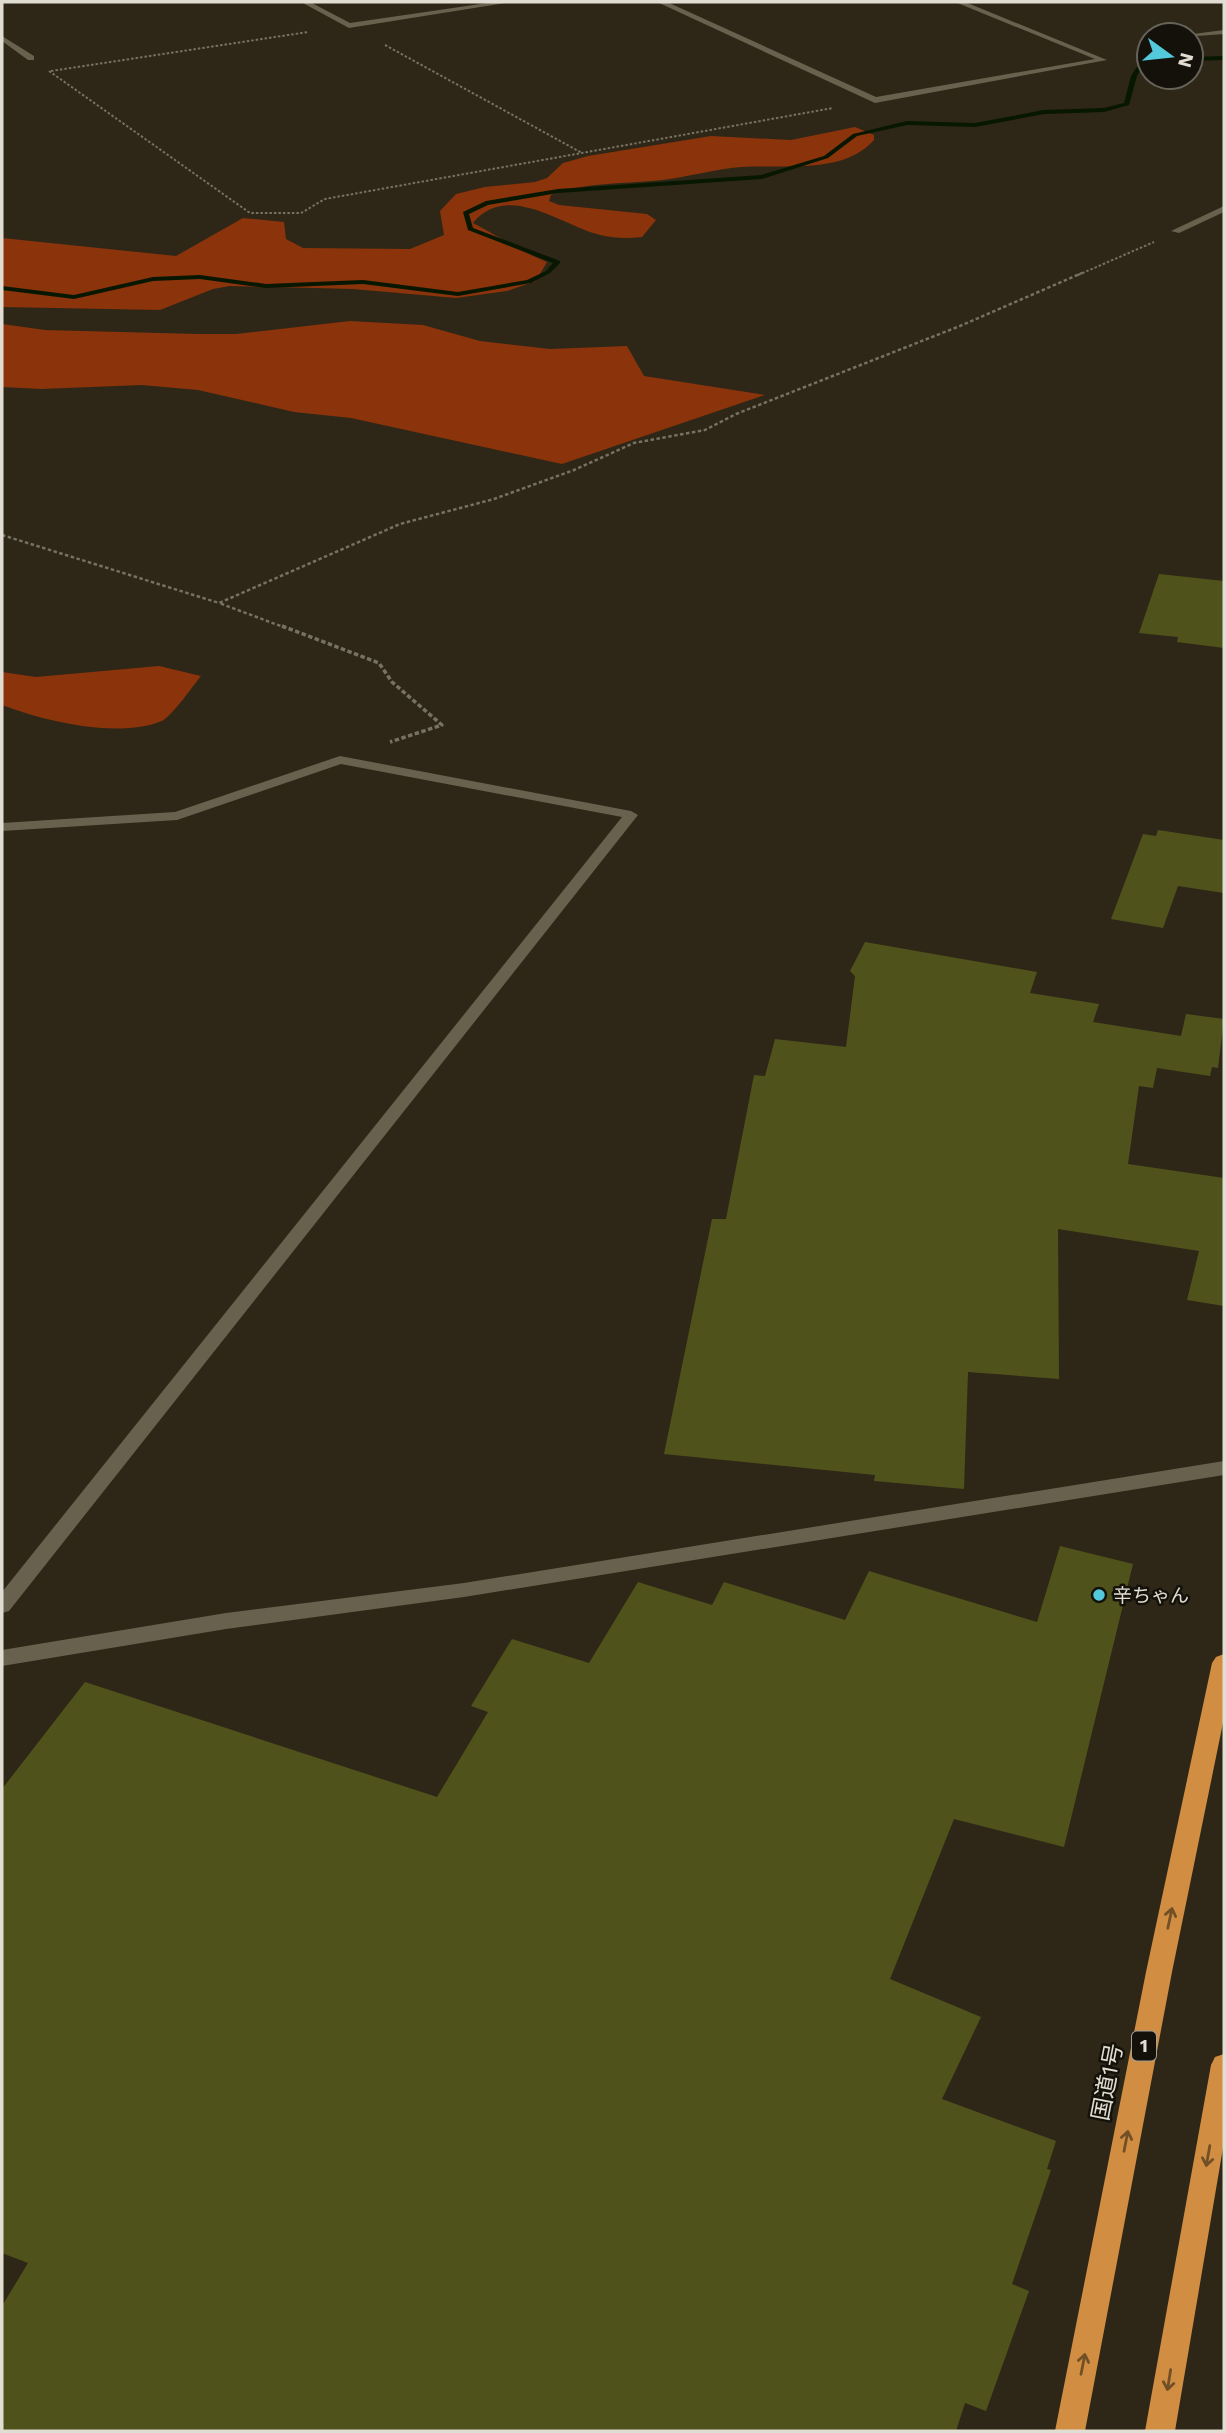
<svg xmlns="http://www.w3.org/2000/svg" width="1226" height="2433" viewBox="0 0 1226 2433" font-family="'Work Sans','Noto Sans JP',sans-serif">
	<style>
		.forest { fill: #8b330a }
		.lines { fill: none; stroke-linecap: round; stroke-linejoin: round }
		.stream { fill: #071701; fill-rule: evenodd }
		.building { fill: #4f531b }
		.path-far2 { stroke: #777163; stroke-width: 2; stroke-dasharray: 2.5 2; stroke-linecap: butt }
		.path-far1 { stroke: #777163; stroke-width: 2.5; stroke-dasharray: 3.5 2.5; stroke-linecap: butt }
		.path { stroke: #777163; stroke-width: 3.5; stroke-dasharray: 4.5 2.5; stroke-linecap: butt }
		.minor { fill: #68614e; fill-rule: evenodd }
		.tertiary { fill: #68614e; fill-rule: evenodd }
		.trunk { fill: #d18e43; fill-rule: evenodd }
		.oneway { stroke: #725026 }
		.poi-dot { fill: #53cadc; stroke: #131109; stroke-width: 2.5 }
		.labels { text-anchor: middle; stroke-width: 5; stroke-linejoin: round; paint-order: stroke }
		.shield { fill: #131109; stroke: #a3a096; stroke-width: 2 }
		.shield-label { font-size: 18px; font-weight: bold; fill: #e1ddd2 }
		.poi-label { font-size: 19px; fill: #e1ddd2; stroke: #131109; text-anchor: start }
		.near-street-label { font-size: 23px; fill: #e1ddd2; stroke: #131109 }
	</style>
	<rect width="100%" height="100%" fill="#2e2717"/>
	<path class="forest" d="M 855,127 L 874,135 L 874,140 C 843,175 784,164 741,167 C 715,169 688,177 662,180 C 625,184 585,182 551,195 L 549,201 L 559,205 L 647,214 L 656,220 L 642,237 C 626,239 608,238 593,233 C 557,221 505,183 473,223 C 500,237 519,251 547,262 L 536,281 L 507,291 L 456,298 L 353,289 L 230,286 L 213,289 L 160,310 L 2,307 L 2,238 L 176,256 L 243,218 L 284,222 L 286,239 L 303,248 L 410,249 L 444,235 L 440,211 L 456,194 L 485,187 L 535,182 L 547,178 L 563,163 L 588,156 L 711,136 L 791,140 Z
		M 350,321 L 423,325 L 480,341 L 550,349 L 627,346 L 644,376 L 765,395 L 562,464 L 351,418 L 294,412 L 198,390 L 142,385 L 41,389 L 2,387 L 2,324 L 45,330 L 198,334 L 236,334 Z
		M 159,666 L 201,676 C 193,686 172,716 162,721 C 118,739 44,721 2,705 L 2,672 L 36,677 Z"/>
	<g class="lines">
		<path class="stream" d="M 1224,56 L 1224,60 L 1191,61 L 1191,57 Z
			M 1149,59 L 1149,63 L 1144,64 L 1137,76 L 1129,105 L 1104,112 L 1044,114 L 975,127 L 907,125 L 857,136 L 828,158 L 762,179 L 558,193 L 488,205 L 469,214 L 473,228 L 560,261 L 560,263 L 550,273 L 531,283 L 458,296 L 363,284 L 266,288 L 200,279 L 153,281 L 74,299 L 2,290 L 2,286 L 74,295 L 153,277 L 200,275 L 266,284 L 363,280 L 458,292 L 527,280 L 546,271 L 553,263 L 468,230 L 463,212 L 486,201 L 558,189 L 761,175 L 824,156 L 853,134 L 907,121 L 975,123 L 1044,110 L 1104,108 L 1124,103 L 1131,76 L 1140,62 Z"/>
	</g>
	<path class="building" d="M 1159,574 L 1224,581 L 1224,648 L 1177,642 L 1178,637 L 1139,633 Z
		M 1158,830 L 1224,840 L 1224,893 L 1178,886 L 1163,928 L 1111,919 L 1143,834 L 1156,836 Z
		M 865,942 L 1037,972 L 1030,993 L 1099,1004 L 1093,1022 L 1181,1036 L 1186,1014 L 1224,1019 L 1218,1068 L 1212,1067 L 1210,1076 L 1157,1068 L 1153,1088 L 1139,1086 L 1128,1164 L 1224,1178 L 1224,1306 L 1187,1300 L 1199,1251 L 1058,1229 L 1059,1379 L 968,1372 L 964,1489 L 874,1481 L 875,1475 L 664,1454 L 712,1219 L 726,1219 L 754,1075 L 765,1076 L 775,1039 L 846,1047 L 855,976 L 850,971 Z
		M 1060,1546 L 1133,1564 L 1064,1847 L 954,1819 L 890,1979 L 981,2017 L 942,2099 L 1056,2141 L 1047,2169 L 1051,2170 L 1012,2284 L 1029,2291 L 986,2411 L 965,2403 L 956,2431 L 2,2431 L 2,2306 L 28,2263 L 2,2253 L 2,1789 L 85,1682 L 437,1797 L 488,1712 L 471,1706 L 512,1639 L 589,1663 L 638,1582 L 712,1605 L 724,1582 L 845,1620 L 869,1571 L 1037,1622 Z"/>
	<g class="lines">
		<path class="path-far2" d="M 385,45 L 582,153
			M 49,71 L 250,213 L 301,213 L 325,199 L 833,108
			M 51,71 L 308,32
			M 1078,275 L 1154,242"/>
		<path class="path-far1" d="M 2,535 L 219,603
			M 286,628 L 219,603 L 400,524 L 494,499 L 574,470 L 634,443 L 705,430 L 736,414 L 960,326 L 1082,273"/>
		<path class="path" d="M 282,626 L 379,663 L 392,682 L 442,725 L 390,742"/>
		<path class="minor" d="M 301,2 L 310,2 L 350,23 L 494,2 L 512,2 L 349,28 Z
			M 657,2 L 667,2 L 876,97 L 1095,59 L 955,2 L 965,2 L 1107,60 L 875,103 Z
			M 1224,30 L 1224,34 L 1197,36 L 1193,34 Z
			M 2,36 L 34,56 L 34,60 L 28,60 L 2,41 Z
			M 1224,206 L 1224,212 L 1179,233 L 1171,231 Z
			M 340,756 L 631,811 L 638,815 L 9,1611 L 2,1613 L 2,1592 L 622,817 L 341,764 L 177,820 L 2,831 L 2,823 L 175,812 Z"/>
		<path class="tertiary" d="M 1224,1461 L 1224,1475 L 464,1597 L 226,1629 L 2,1666 L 2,1650 L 226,1613 L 464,1583 Z"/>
		<path class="trunk" d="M 1224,1654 L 1224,1718 L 1172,1972 L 1085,2431 L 1055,2431 L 1146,1972 L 1212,1663 L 1216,1657 Z
			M 1224,2054 L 1224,2142 L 1175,2431 L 1145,2431 L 1211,2065 L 1215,2057 Z"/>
	</g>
	<defs><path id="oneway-shaft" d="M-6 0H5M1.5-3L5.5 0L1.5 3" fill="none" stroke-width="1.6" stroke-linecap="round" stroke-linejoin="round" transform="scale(1.75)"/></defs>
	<g class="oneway">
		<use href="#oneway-shaft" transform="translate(1170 1918) rotate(-78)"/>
		<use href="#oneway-shaft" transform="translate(1126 2141) rotate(-79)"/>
		<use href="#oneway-shaft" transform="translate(1208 2156) rotate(100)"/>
		<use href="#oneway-shaft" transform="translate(1083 2364) rotate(-79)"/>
		<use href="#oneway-shaft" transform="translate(1169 2380) rotate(99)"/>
	</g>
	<circle class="poi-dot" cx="1099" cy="1595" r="7"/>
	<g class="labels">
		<rect class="shield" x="1132" y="2031.5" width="24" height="29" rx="5"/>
		<g class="shield-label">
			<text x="1144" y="2052">1</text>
		</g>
		<g class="poi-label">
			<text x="1113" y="1602">辛ちゃん</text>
		</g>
		<g class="near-street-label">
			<text transform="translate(1107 2082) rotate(-79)" y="8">国道1号</text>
		</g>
	</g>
	<rect width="1226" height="2433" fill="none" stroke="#e1ddd2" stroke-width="7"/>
	<g transform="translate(1170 56) rotate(105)"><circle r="33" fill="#131109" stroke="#656359" stroke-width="2"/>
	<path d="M0-5L12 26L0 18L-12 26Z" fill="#53cadc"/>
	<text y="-10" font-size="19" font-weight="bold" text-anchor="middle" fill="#e1ddd2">N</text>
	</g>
</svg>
